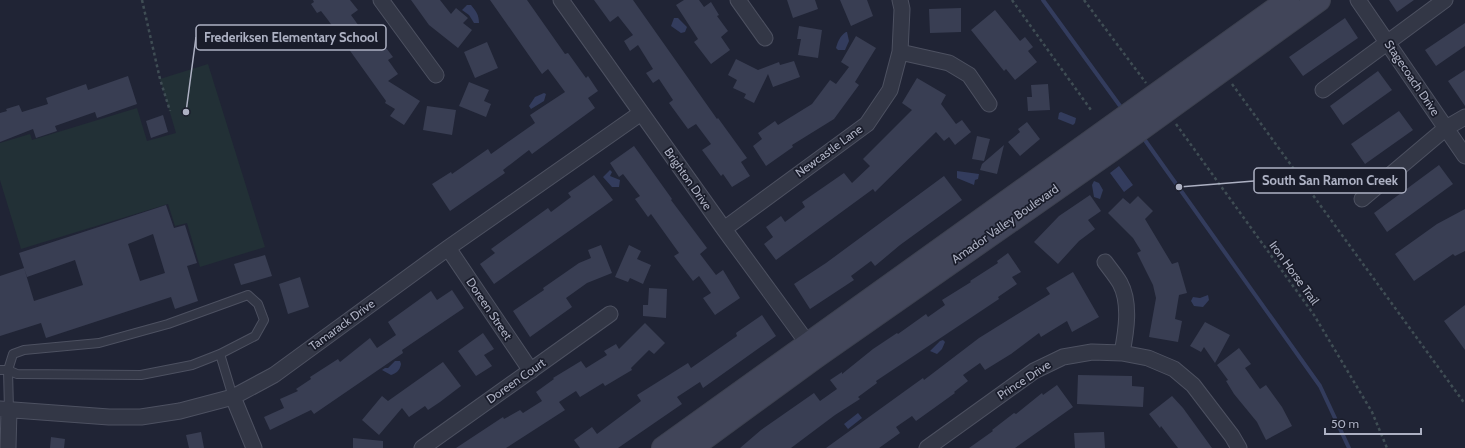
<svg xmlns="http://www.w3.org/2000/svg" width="1465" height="448" viewBox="0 0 1465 448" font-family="Cabin,sans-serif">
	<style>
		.green { fill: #223036 }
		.water { fill: #333c5d }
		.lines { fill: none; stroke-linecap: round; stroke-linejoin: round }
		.stream { stroke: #333c5d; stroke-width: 4 }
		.building { fill: #393e53; fill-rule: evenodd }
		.lane-casing { stroke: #4d5161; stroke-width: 10 }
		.street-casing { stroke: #4d5161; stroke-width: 17 }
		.secondary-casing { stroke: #3c404f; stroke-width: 24 }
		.path { stroke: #3f4d54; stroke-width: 2.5; stroke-dasharray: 3 3; stroke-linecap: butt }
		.lane { stroke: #333746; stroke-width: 8 }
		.street { stroke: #333746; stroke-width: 15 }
		.secondary { stroke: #414559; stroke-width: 22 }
		.labels { text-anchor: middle; stroke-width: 3.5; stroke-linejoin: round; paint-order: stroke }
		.street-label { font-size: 12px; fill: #adb1c3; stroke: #191c2a }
		.leader { fill: none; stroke: #adb1c3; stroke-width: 1.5 }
		.callout-dot { fill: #adb1c3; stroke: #191c2a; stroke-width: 1.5 }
		.callout { fill: #191c2a; stroke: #adb1c3; stroke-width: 1.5 }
		.callout-label { font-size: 13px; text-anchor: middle; font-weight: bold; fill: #adb1c3 }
	</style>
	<rect width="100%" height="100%" fill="#202435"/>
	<path class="green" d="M 208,64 L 265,247 L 200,267 L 187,223 L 175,226 L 168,204 L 21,249 L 0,180 L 0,143 L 30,134 L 32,140 L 137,108 L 147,141 L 176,133 L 160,79 Z"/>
	<path class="water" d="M 467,5 L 471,5 C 476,11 479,15 479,23 L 474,23 L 469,15 L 462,10 Z
		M 674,18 L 678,18 L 687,27 L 685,32 L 681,33 L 671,26 Z
		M 846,32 L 847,32 L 849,41 L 845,50 L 838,50 L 836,48 C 838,41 840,36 846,32 Z
		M 544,93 L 546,94 L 544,101 L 531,109 L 529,106 L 535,97 Z
		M 1061,112 L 1076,118 L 1075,123 L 1073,125 L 1058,119 L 1059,113 Z
		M 1119,166 L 1133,185 L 1124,192 L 1110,173 Z
		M 610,170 L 612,172 L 610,176 L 620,180 L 619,187 L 612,187 L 603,177 Z
		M 957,171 L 979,174 L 978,179 L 975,180 L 974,185 L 957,178 Z
		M 1094,181 L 1099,183 L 1103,190 L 1100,199 L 1094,197 L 1092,185 Z
		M 1208,295 L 1209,300 L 1203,307 L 1194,306 L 1191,301 L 1193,297 L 1200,298 Z
		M 943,340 L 945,342 L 942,349 L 937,354 L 930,351 L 940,341 Z
		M 395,361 L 400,361 L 401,364 C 400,370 397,373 391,375 L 382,370 L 385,368 L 388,368 Z
		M 858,413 L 862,418 L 848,429 L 844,424 Z"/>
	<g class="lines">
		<path class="stream" d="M 1043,0 L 1123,110
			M 1142,136 L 1320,386 L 1349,448"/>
	</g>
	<path class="building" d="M 313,0 L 350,0 L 358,10 L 351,15 L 366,36 L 374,31 L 384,45 L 393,57 L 388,60 L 398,74 L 388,81 L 420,101 L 404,125 L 390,116 L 395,109 L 385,103 L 386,101 L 328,20 L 321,11 L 317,13 L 311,4 L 314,2 Z
		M 411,0 L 440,0 L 451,14 L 456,8 L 468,18 L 463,23 L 472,30 L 458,48 L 429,25 Z
		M 490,0 L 527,0 L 565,54 L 568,53 L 586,78 L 588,76 L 598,91 L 588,98 L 595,108 L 532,154 L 529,150 L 503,170 L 505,173 L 450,211 L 432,184 L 451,172 L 452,174 L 488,149 L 491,154 L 535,123 L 530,115 L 565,92 L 548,69 L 542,74 Z
		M 594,0 L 633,0 L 717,119 L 718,118 L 747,158 L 741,162 L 750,176 L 732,187 L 723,174 L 721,176 L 702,150 L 711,144 L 696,124 L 688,129 L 669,103 L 673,100 L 659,79 L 653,83 L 646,73 L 653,69 L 638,45 L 630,51 L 624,41 L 633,35 L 618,16 L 610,22 Z
		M 684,0 L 699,0 L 704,7 L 711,2 L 719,15 L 717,16 L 728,31 L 721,37 L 730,50 L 711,64 L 694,42 L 698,39 L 676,5 Z
		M 787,0 L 815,0 L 818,9 L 793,18 Z
		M 840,0 L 867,0 L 873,16 L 851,26 Z
		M 1389,0 L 1414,0 L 1397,12 Z
		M 961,8 L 961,32 L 930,33 L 929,9 Z
		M 995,10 L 1020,41 L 1025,37 L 1033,47 L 1028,51 L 1037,62 L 1015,80 L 1006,69 L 1004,71 L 971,30 Z
		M 1345,18 L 1358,38 L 1303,76 L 1289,57 Z
		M 1465,23 L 1465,46 L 1436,66 L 1425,50 Z
		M 799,26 L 822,30 L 818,58 L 798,55 L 801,39 L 797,39 Z
		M 856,36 L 876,48 L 855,82 L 859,85 L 834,119 L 792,145 L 793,147 L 766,166 L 753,146 L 762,139 L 758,133 L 775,121 L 778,125 L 812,104 L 830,80 L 836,84 L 849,67 L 841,62 Z
		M 487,42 L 498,68 L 475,78 L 464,52 Z
		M 736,59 L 758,70 L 779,62 L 780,65 L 794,61 L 800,77 L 773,87 L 768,74 L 754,103 L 744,98 L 746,94 L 733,88 L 737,80 L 728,75 Z
		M 1465,70 L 1465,106 L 1448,81 Z
		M 1378,71 L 1392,90 L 1343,125 L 1330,106 Z
		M 128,76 L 137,104 L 97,118 L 95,112 L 55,126 L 57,131 L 36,138 L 33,129 L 0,142 L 0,113 L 7,111 L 6,109 L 19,105 L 22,112 L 48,104 L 46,98 L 86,84 L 88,90 Z
		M 917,78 L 946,95 L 941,104 L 956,124 L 962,120 L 971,132 L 955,145 L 949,137 L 944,141 L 936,132 L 875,192 L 873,189 L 776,260 L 764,244 L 773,237 L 766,227 L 781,216 L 785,222 L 805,207 L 802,202 L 844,173 L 852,183 L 870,166 L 863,159 L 912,110 L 902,103 Z
		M 469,82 L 489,90 L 484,101 L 491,104 L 486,117 L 459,106 Z
		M 1048,84 L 1050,110 L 1028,111 L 1027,97 L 1032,97 L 1031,85 Z
		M 427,106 L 456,110 L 452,135 L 423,130 Z
		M 1399,111 L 1413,130 L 1365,164 L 1351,144 Z
		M 163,115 L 168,132 L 151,138 L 146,121 Z
		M 1027,122 L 1040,139 L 1020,156 L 1008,142 L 1020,132 L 1018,129 Z
		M 977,136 L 990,139 L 984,161 L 972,159 Z
		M 1004,145 L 997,174 L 980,170 L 982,164 Z
		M 634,146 L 672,199 L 671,200 L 707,248 L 700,254 L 716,275 L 723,270 L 740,298 L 715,315 L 703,298 L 711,293 L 699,276 L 693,281 L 674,256 L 679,253 L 651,214 L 648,217 L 635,199 L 640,196 L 623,174 L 619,177 L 610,163 Z
		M 1439,165 L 1453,184 L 1387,232 L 1374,213 Z
		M 594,175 L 613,200 L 494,284 L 480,264 L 495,253 L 491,249 L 548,208 L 551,212 L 571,197 L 568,193 Z
		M 944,176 L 962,200 L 900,245 L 875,266 L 871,261 L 851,276 L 854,280 L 810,309 L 794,284 L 826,263 Z
		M 1090,195 L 1101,211 L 1088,220 L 1095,229 L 1079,241 L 1058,264 L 1034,242 L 1059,216 Z
		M 1138,196 L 1153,211 L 1145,219 L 1172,264 L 1178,262 L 1187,293 L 1179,295 L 1175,319 L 1182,321 L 1178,342 L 1149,337 L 1156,298 L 1153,285 L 1137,253 L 1141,251 L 1133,238 L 1108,213 L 1123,198 L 1130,204 Z
		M 166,205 L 174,228 L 185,225 L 197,263 L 187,266 L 198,301 L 175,309 L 171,297 L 46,338 L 41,323 L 0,336 L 0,276 L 24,268 L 34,301 L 83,285 L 75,260 L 27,277 L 19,253 ZM 153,234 L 165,273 L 140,281 L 128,244 Z
		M 1465,209 L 1465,251 L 1455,256 L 1453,254 L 1414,281 L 1395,254 L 1437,224 Z
		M 601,245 L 612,273 L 587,283 L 566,298 L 572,307 L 530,337 L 513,311 L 544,290 L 543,288 L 579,263 L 591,258 L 588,250 Z
		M 629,245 L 641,251 L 637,259 L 651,265 L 643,284 L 630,278 L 628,282 L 615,277 Z
		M 1008,253 L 1021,272 L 1012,277 L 1017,284 L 998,297 L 999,299 L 876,381 L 877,383 L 858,397 L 860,399 L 835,415 L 791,448 L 740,448 L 761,430 L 814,393 L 820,401 L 837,389 L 830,380 L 842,372 L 842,374 L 873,349 L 897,333 L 898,334 L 926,314 L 928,317 L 945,305 L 942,300 L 971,282 L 970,281 L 998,263 L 997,261 Z
		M 265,255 L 272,276 L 241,285 L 234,264 Z
		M 1073,272 L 1099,317 L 1072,332 L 1067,321 L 1041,337 L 1039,333 L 1011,354 L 985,370 L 980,363 L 963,375 L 968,381 L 954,392 L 955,393 L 916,421 L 912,416 L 896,427 L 900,433 L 879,448 L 826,448 L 923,378 L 924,380 L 979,338 L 1050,294 L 1046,288 Z
		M 300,277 L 309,307 L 288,314 L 279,284 Z
		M 649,288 L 667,289 L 666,318 L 643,316 L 643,305 L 648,305 Z
		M 452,290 L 464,308 L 402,350 L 403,353 L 314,414 L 311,410 L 270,430 L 264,417 L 284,408 L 280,399 L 298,391 L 296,389 L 311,379 L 310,377 L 338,359 L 340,362 L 370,338 L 377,348 L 396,335 L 388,322 L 431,291 L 437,300 Z
		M 1465,305 L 1465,350 L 1444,321 Z
		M 762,315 L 776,336 L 703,388 L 700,382 L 677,397 L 682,404 L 618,448 L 580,448 L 574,440 L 592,427 L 597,434 L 641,401 L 637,395 L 688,363 L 691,368 L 737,336 L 736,333 Z
		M 1205,322 L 1230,335 L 1215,363 L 1204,347 L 1201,352 L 1190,346 Z
		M 645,323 L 665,343 L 654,354 L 649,350 L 631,368 L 632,370 L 605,386 L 603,383 L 580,397 L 576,391 L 559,402 L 565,410 L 506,448 L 456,448 L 503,417 L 504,419 L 520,410 L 523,413 L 542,401 L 536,392 L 554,379 L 553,378 L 581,361 L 586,368 L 607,355 L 604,351 L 616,344 L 619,349 Z
		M 483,333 L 494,349 L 484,355 L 492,366 L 476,376 L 458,351 Z
		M 1239,348 L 1251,364 L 1245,368 L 1260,389 L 1266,385 L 1282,407 L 1292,426 L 1266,440 L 1257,422 L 1234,394 L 1226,381 L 1228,380 L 1217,365 Z
		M 443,362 L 461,386 L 440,402 L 428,410 L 425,406 L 409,417 L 402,408 L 379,435 L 362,420 L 382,396 L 388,401 Z
		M 1078,375 L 1132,376 L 1132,386 L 1144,387 L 1143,407 L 1077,404 Z
		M 1057,385 L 1073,407 L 1015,448 L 969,448 L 993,431 L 992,430 L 1014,413 L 1016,414 L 1042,393 L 1043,395 Z
		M 1172,396 L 1183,408 L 1212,448 L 1178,448 L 1161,426 L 1160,428 L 1149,414 Z
		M 201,432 L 204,448 L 189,448 L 186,435 Z
		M 1104,432 L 1105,448 L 1075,448 L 1074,433 Z
		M 51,437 L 65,439 L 64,448 L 50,448 Z
		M 353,438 L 383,441 L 383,448 L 353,448 Z"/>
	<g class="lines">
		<defs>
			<path id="lane" d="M 220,354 L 233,397
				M 0,370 L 8,370 L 17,374 L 141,375 L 192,365 L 220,354 L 255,336 L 264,320 L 258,304 L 248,295 L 168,324 L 99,343 L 24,350 L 13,354 L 8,370 L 9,410"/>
			<path id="street" d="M 381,0 L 436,75
				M 561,0 L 724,229 L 814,352
				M 738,0 L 765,38
				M 1358,0 L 1465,156
				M 900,52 L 949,63 L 969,75 L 989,104
				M 1323,90 L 1445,0
				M 1362,199 L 1446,128 L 1465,117
				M 724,229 L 867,124 L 890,90 L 900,52 L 902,9 L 900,0
				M 448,248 L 531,371
				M 1105,262 C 1110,269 1116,276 1120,283 C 1131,303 1126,332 1122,353
				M 233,397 L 254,448
				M 0,409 L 109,417 L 141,417 L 180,411 L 233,397 L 274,375 L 448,248 L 641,113
				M 8,448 L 9,410
				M 422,448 L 610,314
				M 927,448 L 1034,371 L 1063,357 L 1092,352 L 1122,353 L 1148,358 L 1174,369 L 1193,385 L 1232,436 L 1239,448"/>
			<path id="secondary" d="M 663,448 L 1288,0
				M 691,448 L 817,356 L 1112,150 L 1319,0"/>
		</defs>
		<use href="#lane" class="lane-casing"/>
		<use href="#street" class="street-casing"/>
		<use href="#secondary" class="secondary-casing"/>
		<path class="path" d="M 142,0 L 160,79 L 170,111
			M 1012,0 L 1091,110
			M 1084,0 L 1146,83
			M 1232,84 L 1465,404
			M 1176,124 L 1314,315 L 1372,412 L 1387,448"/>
		<use href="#lane" class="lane"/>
		<use href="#street" class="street"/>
		<use href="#secondary" class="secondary"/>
	</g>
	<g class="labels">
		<g class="street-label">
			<text transform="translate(1412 78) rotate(56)" y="4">Stagecoach Drive</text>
			<text transform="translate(829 151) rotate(-36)" y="4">Newcastle Lane</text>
			<text transform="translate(688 179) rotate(55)" y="4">Brighton Drive</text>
			<text transform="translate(1005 224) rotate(-35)" y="4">Amador Valley Boulevard</text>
			<text transform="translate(1294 273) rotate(54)" y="4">Iron Horse Trail</text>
			<text transform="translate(489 309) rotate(56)" y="4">Doreen Street</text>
			<text transform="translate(342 325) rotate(-36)" y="4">Tamarack Drive</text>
			<text transform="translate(1024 380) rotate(-33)" y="4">Prince Drive</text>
			<text transform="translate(516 381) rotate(-35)" y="4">Doreen Court</text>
		</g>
	</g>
	<path class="leader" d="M186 112L196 37M1179 187L1254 181"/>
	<g class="callout-dot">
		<circle cx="186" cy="112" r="4"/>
		<circle cx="1179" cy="187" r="4"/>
	</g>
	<g class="callout">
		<rect x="196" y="25" width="190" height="25" rx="4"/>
		<rect x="1254" y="168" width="152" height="25" rx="4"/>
	</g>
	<g class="callout-label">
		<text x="291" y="42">Frederiksen Elementary School</text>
		<text x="1330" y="185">South San Ramon Creek</text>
	</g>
	<path d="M1325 428v6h96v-6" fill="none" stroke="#adb1c3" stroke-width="2"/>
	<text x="1331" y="428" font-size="12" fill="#adb1c3" stroke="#191c2a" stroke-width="3" paint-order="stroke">50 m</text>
</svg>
